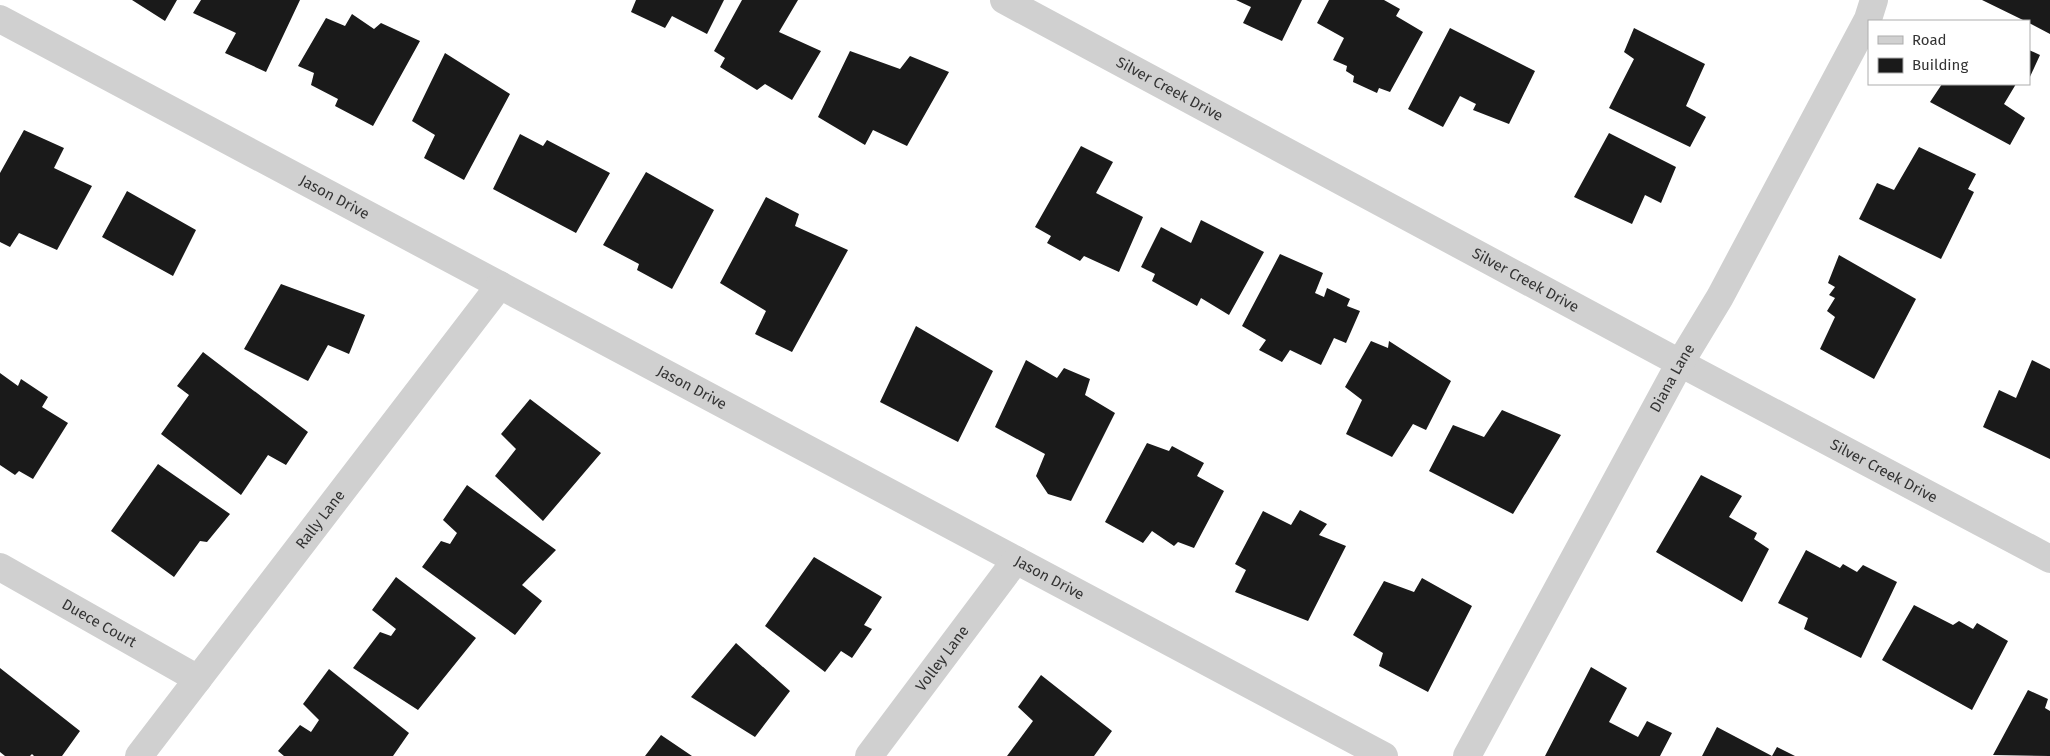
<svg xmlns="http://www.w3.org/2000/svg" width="2050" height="756" viewBox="0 0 2050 756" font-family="'Fira Sans',sans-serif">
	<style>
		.building { fill: #1a1a1a }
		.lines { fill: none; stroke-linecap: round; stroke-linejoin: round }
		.minor { stroke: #d0d0d0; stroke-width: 28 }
		.labels { text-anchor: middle; stroke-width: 5; stroke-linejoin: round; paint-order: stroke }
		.street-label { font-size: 15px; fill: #333; stroke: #fff }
	</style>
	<rect width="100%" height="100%" fill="#fff"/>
	<path class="building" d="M 132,0 L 177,0 L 165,21 Z
		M 201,0 L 300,0 L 266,72 L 225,53 L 236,33 L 193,13 Z
		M 636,0 L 724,0 L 707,34 L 672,16 L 665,28 L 631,12 Z
		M 742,0 L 798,0 L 779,32 L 821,51 L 792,100 L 765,84 L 757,90 L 720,67 L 725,58 L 714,51 Z
		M 1236,0 L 1302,0 L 1282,41 L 1243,23 L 1251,7 Z
		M 1329,0 L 1384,0 L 1400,9 L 1396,16 L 1423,32 L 1390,92 L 1379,88 L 1377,93 L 1353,82 L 1354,76 L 1346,71 L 1347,66 L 1333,60 L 1344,38 L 1317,23 Z
		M 1982,0 L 2050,0 L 2050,34 L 2029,23 L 2029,21 L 2025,21 Z
		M 352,14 L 374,29 L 381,23 L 420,41 L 373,126 L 335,106 L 338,99 L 311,85 L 314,73 L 298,66 L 326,18 L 345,26 Z
		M 1450,28 L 1535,71 L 1509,124 L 1473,110 L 1476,104 L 1460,96 L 1443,127 L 1408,109 Z
		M 1634,28 L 1705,64 L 1686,106 L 1706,117 L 1690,147 L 1609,108 L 1634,59 L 1624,52 Z
		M 2029,50 L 2040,55 L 2029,79 Z
		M 850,51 L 900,69 L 910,56 L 949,72 L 907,146 L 873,130 L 865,145 L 818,117 Z
		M 445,53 L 510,94 L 464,180 L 424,158 L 435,135 L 412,121 Z
		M 1942,84 L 2016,84 L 2004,104 L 2025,118 L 2010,145 L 1930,102 Z
		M 24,130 L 64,148 L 54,168 L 92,186 L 57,250 L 19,233 L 10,247 L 0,242 L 0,173 Z
		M 1609,133 L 1676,167 L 1661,203 L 1645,195 L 1632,224 L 1574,197 Z
		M 520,134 L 543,146 L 547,140 L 610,173 L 576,233 L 493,189 Z
		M 1081,146 L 1113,162 L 1096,193 L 1143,217 L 1119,272 L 1084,256 L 1080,261 L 1047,243 L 1051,236 L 1035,227 Z
		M 1919,147 L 1976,174 L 1968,189 L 1974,192 L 1941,259 L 1859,219 L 1877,183 L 1894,190 Z
		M 646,172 L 714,210 L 672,289 L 637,270 L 639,264 L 603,245 Z
		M 127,191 L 196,230 L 173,276 L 102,237 Z
		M 766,197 L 799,214 L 795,226 L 848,250 L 792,352 L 755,334 L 766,311 L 720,283 Z
		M 1201,220 L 1264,252 L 1229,315 L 1201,298 L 1197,306 L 1152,281 L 1155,274 L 1141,267 L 1161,227 L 1191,243 Z
		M 1280,254 L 1323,273 L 1315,293 L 1324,297 L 1327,288 L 1350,299 L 1347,306 L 1360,311 L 1346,343 L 1334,338 L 1321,365 L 1290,350 L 1282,362 L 1259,350 L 1266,340 L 1242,326 Z
		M 1839,255 L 1916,299 L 1874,379 L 1820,349 L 1835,317 L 1827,311 L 1835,298 L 1829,295 L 1835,287 L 1828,283 Z
		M 281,284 L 365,315 L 349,354 L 328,345 L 308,381 L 244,349 Z
		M 916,326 L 993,371 L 958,442 L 880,402 Z
		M 1371,341 L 1388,348 L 1389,341 L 1451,381 L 1426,430 L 1413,424 L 1392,457 L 1346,434 L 1362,400 L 1345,387 Z
		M 203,352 L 308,432 L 286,465 L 268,455 L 241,495 L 161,434 L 189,395 L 177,386 Z
		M 1026,360 L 1057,378 L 1064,368 L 1090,379 L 1085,395 L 1115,413 L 1071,501 L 1048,494 L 1036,476 L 1045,454 L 995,427 Z
		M 2032,360 L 2050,369 L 2050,459 L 1983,427 L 1999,390 L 2016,398 Z
		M 0,373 L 18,386 L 21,379 L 48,397 L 42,407 L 68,423 L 33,479 L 19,471 L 15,475 L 0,465 Z
		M 530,399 L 601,453 L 543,521 L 495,476 L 516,449 L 501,434 Z
		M 1502,410 L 1561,435 L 1513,514 L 1429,471 L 1453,425 L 1484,437 Z
		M 1147,443 L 1169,451 L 1172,446 L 1204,463 L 1197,476 L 1224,491 L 1194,548 L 1178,542 L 1174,546 L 1152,531 L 1143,543 L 1105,522 Z
		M 158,464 L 230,514 L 207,542 L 200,541 L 174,577 L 111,531 Z
		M 1701,475 L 1742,496 L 1729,517 L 1757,533 L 1754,539 L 1769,549 L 1742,602 L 1656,552 Z
		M 467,485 L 556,550 L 522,585 L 542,601 L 515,635 L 422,567 L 441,541 L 450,544 L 457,533 L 443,520 Z
		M 1300,510 L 1327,524 L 1319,535 L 1346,546 L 1308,621 L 1235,592 L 1246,570 L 1235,564 L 1263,511 L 1291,525 Z
		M 1806,550 L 1840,568 L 1843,564 L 1857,572 L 1863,565 L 1897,582 L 1861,658 L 1804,629 L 1808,618 L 1778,603 Z
		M 814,557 L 882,597 L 864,625 L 872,629 L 852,658 L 841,651 L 825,672 L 765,626 Z
		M 396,577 L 476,638 L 418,710 L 353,668 L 380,632 L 391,636 L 396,629 L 372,610 Z
		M 1422,578 L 1472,606 L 1428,692 L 1379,666 L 1383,653 L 1353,635 L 1384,581 L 1414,592 Z
		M 1914,605 L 1953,625 L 1959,621 L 1973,629 L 1977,623 L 2008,641 L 1972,710 L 1882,660 Z
		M 736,643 L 790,691 L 755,737 L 691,697 Z
		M 1591,667 L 1627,688 L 1609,722 L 1638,737 L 1647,721 L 1672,733 L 1660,756 L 1545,756 Z
		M 0,668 L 80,731 L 62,756 L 34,756 L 32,754 L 30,756 L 5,756 L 0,752 Z
		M 329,669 L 409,733 L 393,756 L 284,756 L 278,751 L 300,725 L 311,732 L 319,720 L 303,704 Z
		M 1041,675 L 1112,731 L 1094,756 L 1007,756 L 1033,721 L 1018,707 Z
		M 2028,690 L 2048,699 L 2045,708 L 2050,711 L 2050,756 L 1993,755 Z
		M 1717,727 L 1772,756 L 1777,747 L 1795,756 L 1702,756 Z
		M 661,735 L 692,756 L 645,756 Z"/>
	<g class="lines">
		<g class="minor">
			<path id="s1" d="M 1004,0 L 1680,363 L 2050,559"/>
			<path id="s2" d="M 0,19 L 1384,756"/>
			<path id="s3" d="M 0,567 L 198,679"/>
			<path id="s4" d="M 139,756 L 500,285"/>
			<path id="s5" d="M 869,756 L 1016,560"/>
			<path id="s6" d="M 1467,756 L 1680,363 L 1720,297 L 1868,19 L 1874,0"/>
		</g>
	</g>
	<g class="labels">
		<g class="street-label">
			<text dy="5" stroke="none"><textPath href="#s1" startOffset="188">Silver Creek Drive</textPath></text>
			<text dy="5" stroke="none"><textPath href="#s2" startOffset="379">Jason Drive</textPath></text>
			<text dy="5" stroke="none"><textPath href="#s1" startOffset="592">Silver Creek Drive</textPath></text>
			<text dy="5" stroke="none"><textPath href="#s6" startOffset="430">Diana Lane</textPath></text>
			<text dy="5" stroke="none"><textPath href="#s2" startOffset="784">Jason Drive</textPath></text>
			<text dy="5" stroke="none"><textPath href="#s1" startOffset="998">Silver Creek Drive</textPath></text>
			<text dy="5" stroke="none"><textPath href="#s4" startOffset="298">Rally Lane</textPath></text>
			<text dy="5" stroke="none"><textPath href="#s2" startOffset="1189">Jason Drive</textPath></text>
			<text dy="5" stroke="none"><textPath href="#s3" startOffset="114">Duece Court</textPath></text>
			<text dy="5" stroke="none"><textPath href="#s5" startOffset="122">Volley Lane</textPath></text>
		</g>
	</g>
	<rect x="1868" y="20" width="162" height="65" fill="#ffffff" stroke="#adadad"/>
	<rect x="1878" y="36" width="25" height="8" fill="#d0d0d0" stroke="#adadad"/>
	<text x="1912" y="45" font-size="15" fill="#333333">Road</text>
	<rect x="1878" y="58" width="25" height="15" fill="#1a1a1a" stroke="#adadad"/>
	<text x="1912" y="70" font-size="15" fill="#333333">Building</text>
</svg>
